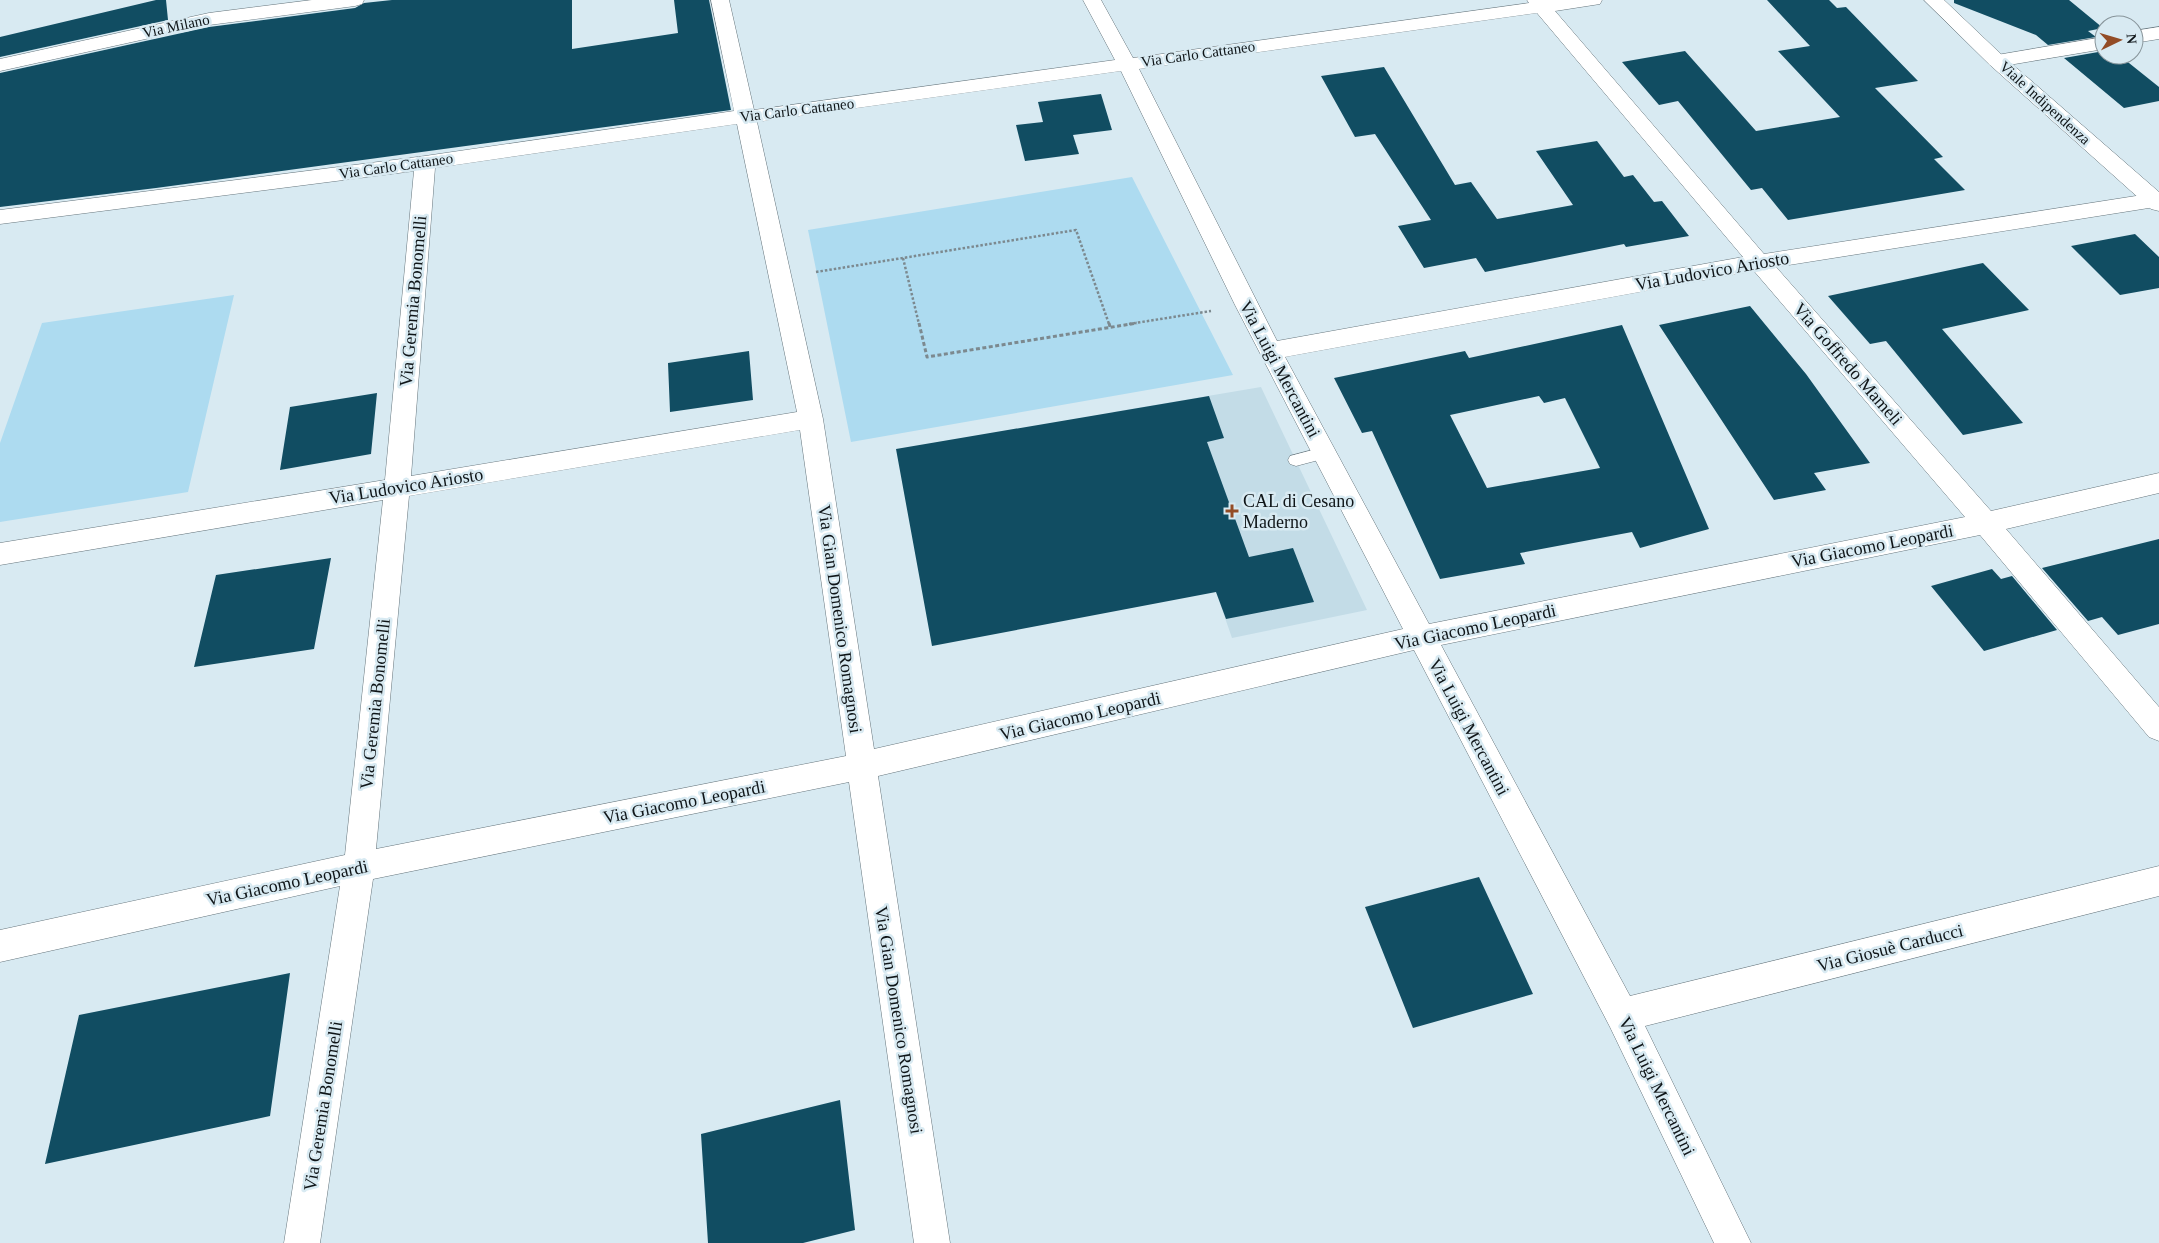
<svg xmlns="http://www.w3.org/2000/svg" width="2159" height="1243" viewBox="0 0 2159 1243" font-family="'Times New Roman',serif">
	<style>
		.built { fill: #c3dce7 }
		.green { fill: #addbf0 }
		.building { fill: #114d62; fill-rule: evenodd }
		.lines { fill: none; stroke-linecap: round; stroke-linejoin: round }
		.service-casing { stroke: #66757c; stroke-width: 1 }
		.minor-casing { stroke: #66757c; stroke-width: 1 }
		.tertiary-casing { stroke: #66757c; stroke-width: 1 }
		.path-far1 { stroke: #7c898f; stroke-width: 2.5; stroke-dasharray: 2.5 2; stroke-linecap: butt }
		.path { stroke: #7c898f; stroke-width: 3; stroke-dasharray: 4 2.5; stroke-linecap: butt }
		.service { fill: #fff; fill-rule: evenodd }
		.minor { fill: #fff; fill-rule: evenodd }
		.tertiary { fill: #fff; fill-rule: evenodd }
		.poi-dot { fill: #934c26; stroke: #d8eaf2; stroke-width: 2 }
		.labels { text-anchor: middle; stroke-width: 5; stroke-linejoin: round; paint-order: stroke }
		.far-street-label { font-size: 15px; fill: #0f1518; stroke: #d8eaf2 }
		.street-label { font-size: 18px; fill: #0f1518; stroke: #d8eaf2 }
		.poi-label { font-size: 18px; fill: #0f1518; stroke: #d8eaf2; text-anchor: start }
	</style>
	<rect width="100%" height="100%" fill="#d8eaf2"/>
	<path class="built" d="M 1261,387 L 1367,610 L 1232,638 L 1216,592 L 1113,412 Z"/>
	<path class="green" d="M 1132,177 L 1233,375 L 851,442 L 808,230 Z
		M 234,295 L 188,492 L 0,522 L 0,443 L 42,323 Z"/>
	<path class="building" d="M 156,0 L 166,0 L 168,20 L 0,57 L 0,37 Z
		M 392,0 L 572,0 L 572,49 L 678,33 L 674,0 L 709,0 L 731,110 L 156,188 L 0,207 L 0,73 L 209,27 L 355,8 L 364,3 Z
		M 1767,0 L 1829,0 L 1837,8 L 1846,7 L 1918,81 L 1875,88 L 1943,157 L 1934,159 L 1965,190 L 1788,220 L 1762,188 L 1751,190 L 1678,101 L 1659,105 L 1622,62 L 1685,51 L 1756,131 L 1840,117 L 1778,51 L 1810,46 Z
		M 1954,0 L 2069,0 L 2103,28 L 2088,31 L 2096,37 L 2048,45 L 2036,35 L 1954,3 Z
		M 2104,51 L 2104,55 L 2119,55 L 2159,87 L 2159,101 L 2124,108 L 2064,58 Z
		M 1384,67 L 1455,185 L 1471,182 L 1497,219 L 1573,205 L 1536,151 L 1597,141 L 1624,177 L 1633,175 L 1654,202 L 1662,201 L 1689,236 L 1626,247 L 1624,244 L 1485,272 L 1476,258 L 1424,268 L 1398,226 L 1431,220 L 1375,134 L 1355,137 L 1321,76 Z
		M 1101,94 L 1112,130 L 1073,135 L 1079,154 L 1025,161 L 1016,125 L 1043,122 L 1038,102 Z
		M 2135,234 L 2159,257 L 2159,288 L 2120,295 L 2071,246 Z
		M 1983,263 L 2029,310 L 1942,329 L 2023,423 L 1963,435 L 1886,341 L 1870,344 L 1828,296 Z
		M 1750,306 L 1806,374 L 1870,463 L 1814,473 L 1826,490 L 1774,500 L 1659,325 Z
		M 1622,325 L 1709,529 L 1640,548 L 1632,532 L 1520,553 L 1525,564 L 1440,579 L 1372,431 L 1362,433 L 1334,378 L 1465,351 L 1469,358 ZM 1539,396 L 1544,403 L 1565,398 L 1600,468 L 1487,488 L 1450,415 Z
		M 749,351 L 753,400 L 670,412 L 668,363 Z
		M 377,393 L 371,454 L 280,470 L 290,407 Z
		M 1209,396 L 1224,438 L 1207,442 L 1249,557 L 1293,548 L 1314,602 L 1226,619 L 1216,592 L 932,646 L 896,449 Z
		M 2159,539 L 2159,624 L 2118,635 L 2102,617 L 2088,621 L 2042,568 Z
		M 331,558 L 314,649 L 194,667 L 216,575 Z
		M 1992,569 L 2001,579 L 2012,576 L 2057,630 L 1984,651 L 1931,586 Z
		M 1479,877 L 1533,994 L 1413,1028 L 1365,907 Z
		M 290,973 L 270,1116 L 45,1164 L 79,1015 Z
		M 840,1100 L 855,1230 L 803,1243 L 708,1243 L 701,1134 Z"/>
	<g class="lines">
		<defs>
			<path id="service" d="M 1324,447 L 1330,449 L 1332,453 L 1330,457 L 1296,466 L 1290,464 L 1288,460 L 1290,456 Z"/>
			<path id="minor" d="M 312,0 L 364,0 L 362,4 L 355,6 L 209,25 L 0,71 L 0,59 L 209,13 Z
				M 711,0 L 729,0 L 754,110 L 1115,60 L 1083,0 L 1101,0 L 1133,58 L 1529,3 L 1527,0 L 1602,0 L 1600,4 L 1555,11 L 1764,254 L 2155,193 L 2159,194 L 2159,206 L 2155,207 L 1776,267 L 1991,511 L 2159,473 L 2159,493 L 2006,529 L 2159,707 L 2159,741 L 2149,737 L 1980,535 L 1441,645 L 1630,996 L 2159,866 L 2159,896 L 1645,1026 L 1751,1243 L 1714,1243 L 1610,1027 L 1414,650 L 878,776 L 950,1243 L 914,1243 L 849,782 L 373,879 L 320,1243 L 284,1243 L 340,886 L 0,962 L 0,930 L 345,855 L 383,500 L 0,565 L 0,543 L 385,480 L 414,171 L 0,224 L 0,210 L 425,156 L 734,111 ZM 1537,13 L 1743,257 L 1277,341 L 1139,69 ZM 1121,71 L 1235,305 L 1403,629 L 874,749 L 823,419 L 757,122 ZM 737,124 L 797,412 L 411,476 L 435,168 ZM 1754,271 L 1965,517 L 1429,624 L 1285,357 ZM 800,430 L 846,756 L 376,849 L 409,496 Z
				M 2159,27 L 2159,39 L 2134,43 L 2134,31 Z
				M 2104,37 L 2104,49 L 1997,67 L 1990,65 L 1987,61 L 1990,57 L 1997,55 Z"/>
			<path id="tertiary" d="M 1924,0 L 1944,0 L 2004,57 L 2159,192 L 2159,211 L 2151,209 L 1990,65 Z"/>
		</defs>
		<use href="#service" class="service-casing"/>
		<use href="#minor" class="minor-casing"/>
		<use href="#tertiary" class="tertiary-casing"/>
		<path class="path-far1" d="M 903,258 L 919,324
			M 816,272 L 1076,230 L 1109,324
			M 1129,324 L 1211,311"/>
		<path class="path" d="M 919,323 L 927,357 L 1137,323
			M 1109,323 L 1110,327"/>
		<use href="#service" class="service"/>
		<use href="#minor" class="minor"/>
		<use href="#tertiary" class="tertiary"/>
	</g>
	<path class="poi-dot" d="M1229.5 503.5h5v5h5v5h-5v5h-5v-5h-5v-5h5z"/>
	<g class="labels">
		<g class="far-street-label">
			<text transform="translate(176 26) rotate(-12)" y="5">Via Milano</text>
			<text transform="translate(1198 54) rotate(-8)" y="5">Via Carlo Cattaneo</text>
			<text transform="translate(2045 103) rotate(42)" y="5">Viale Indipendenza</text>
			<text transform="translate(797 110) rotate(-7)" y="5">Via Carlo Cattaneo</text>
			<text transform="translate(396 166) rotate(-8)" y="5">Via Carlo Cattaneo</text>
		</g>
		<g class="street-label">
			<text transform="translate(1712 271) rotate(-10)" y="6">Via Ludovico Ariosto</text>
			<text transform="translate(413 301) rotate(-85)" y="6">Via Geremia Bonomelli</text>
			<text transform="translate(1848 364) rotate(49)" y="6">Via Goffredo Mameli</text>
			<text transform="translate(1280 369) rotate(62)" y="6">Via Luigi Mercantini</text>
			<text transform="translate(406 486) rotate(-9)" y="6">Via Ludovico Ariosto</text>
			<text transform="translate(1872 546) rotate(-11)" y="6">Via Giacomo Leopardi</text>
			<text transform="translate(840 619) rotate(82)" y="6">Via Gian Domenico Romagnosi</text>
			<text transform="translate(1475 627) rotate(-12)" y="6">Via Giacomo Leopardi</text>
			<text transform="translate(375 704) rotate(-84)" y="6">Via Geremia Bonomelli</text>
			<text transform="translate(1080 716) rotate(-13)" y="6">Via Giacomo Leopardi</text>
			<text transform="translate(1469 727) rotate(62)" y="6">Via Luigi Mercantini</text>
			<text transform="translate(684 802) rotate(-11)" y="6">Via Giacomo Leopardi</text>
			<text transform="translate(287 883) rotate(-12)" y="6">Via Giacomo Leopardi</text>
			<text transform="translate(1890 948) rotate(-14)" y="6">Via Giosuè Carducci</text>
			<text transform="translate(899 1020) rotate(81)" y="6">Via Gian Domenico Romagnosi</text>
			<text transform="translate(1657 1086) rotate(64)" y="6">Via Luigi Mercantini</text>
			<text transform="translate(323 1106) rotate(-81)" y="6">Via Geremia Bonomelli</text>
		</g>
		<g class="poi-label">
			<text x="1243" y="507">CAL di Cesano<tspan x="1243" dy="21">Maderno</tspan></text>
		</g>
	</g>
	<g transform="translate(2119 40) rotate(85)"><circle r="24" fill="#d8eaf2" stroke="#88959b"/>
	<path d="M0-4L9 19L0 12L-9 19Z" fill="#934c26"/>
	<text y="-8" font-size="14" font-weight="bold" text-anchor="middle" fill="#0f1518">N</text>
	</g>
</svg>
